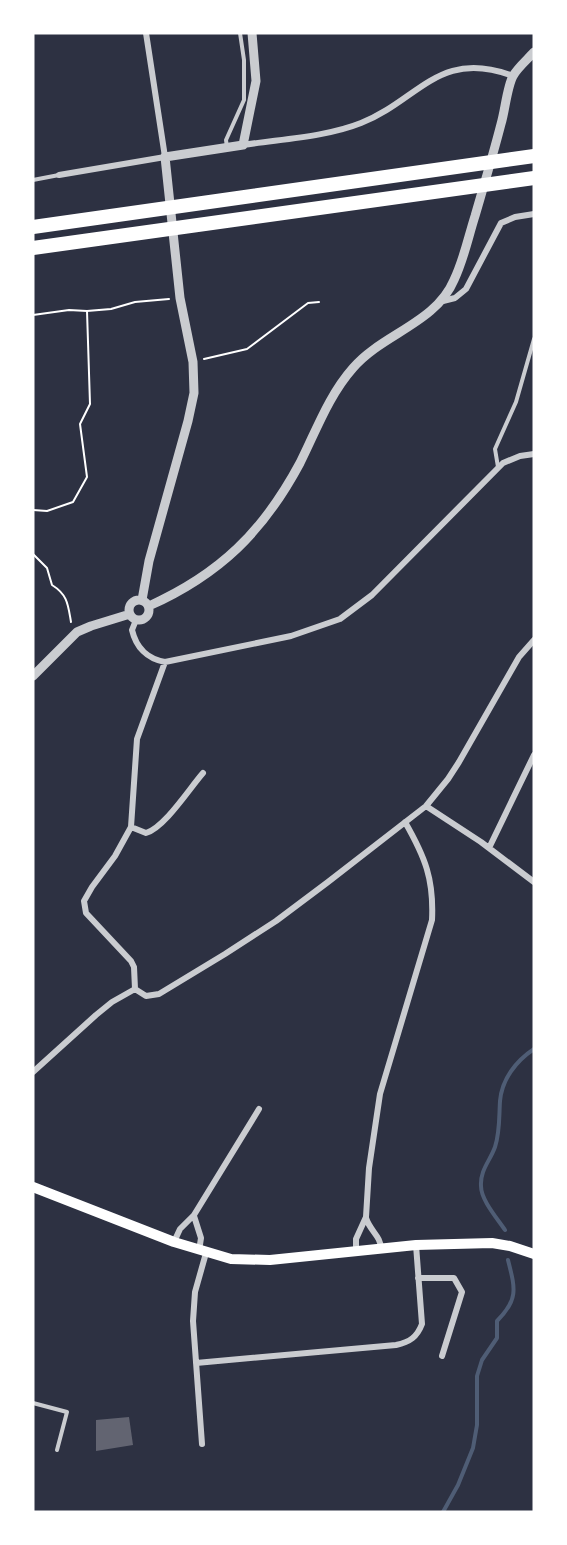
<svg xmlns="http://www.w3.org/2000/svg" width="567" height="1545" viewBox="0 0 567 1545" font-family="'Noto Sans',sans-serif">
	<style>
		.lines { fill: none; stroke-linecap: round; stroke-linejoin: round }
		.stream { stroke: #4f5d75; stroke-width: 4 }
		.building { fill: #626471 }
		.path { stroke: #fff; stroke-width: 2 }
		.service { stroke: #caccd0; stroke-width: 4 }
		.minor { stroke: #caccd0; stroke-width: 6 }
		.tertiary { stroke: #caccd0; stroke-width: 9 }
		.primary { stroke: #fff; stroke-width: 10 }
		.motorway { stroke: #fff; stroke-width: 14 }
	</style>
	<rect width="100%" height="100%" fill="#2d3142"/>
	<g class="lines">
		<path class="stream" d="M 505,1230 C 497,1218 481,1200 481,1186 C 480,1170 490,1161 495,1147 C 500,1132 499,1117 500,1101 C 502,1079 516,1061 534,1049
			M 443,1512 L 458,1485 L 473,1448 L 477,1425 L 477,1376 L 482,1360 L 497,1338 L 497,1321 C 519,1299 515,1288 508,1260"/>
	</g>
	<path class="building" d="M 129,1417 L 133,1445 L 96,1451 L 96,1420 Z"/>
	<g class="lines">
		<path class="path" d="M 33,315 L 69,310 L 87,311 L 111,309 L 135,302 L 169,299
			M 204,359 L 247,349 L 308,303 L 319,302
			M 33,510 L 47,511 L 73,502 L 87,477 L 80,424 L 90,404 L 87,311
			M 33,554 L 47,568 L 52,585 C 68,595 68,605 71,622"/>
		<path class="service" d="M 227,147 L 226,140 L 244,100 L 244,60 L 240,33
			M 33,180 L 59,175
			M 498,467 L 495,449 L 516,402 L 534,339
			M 33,1403 L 67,1412 L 57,1450"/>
		<path class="minor" d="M 243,145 C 281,139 326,137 361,123 C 419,100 439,48 513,76
			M 59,175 L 165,157 L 146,33
			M 443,301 L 455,298 L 466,289 L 501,223 L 515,217 L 534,214
			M 136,620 L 132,630 C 136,647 147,659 165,662 L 291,636 L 340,619 L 372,595 L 503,463 L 520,456 L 534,454
			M 426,806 L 481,842 L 534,882
			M 131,827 L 146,833 C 165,827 189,789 203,773
			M 489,848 L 534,755
			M 135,989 L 146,996 L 159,994 L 225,954 L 276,921 L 328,882 L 426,806 L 448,779 L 459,762 L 519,657 L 534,640
			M 135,989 L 134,967 L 131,961 L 86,913 L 84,901 L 92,887 L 115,856 L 131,827 L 137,739 L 165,662
			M 33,1072 L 96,1015 L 112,1002 L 135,989
			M 194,1216 L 201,1238 L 199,1251
			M 366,1218 C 370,1231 381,1236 381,1249
			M 174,1242 L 180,1229 L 194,1215 L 259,1109
			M 356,1252 L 356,1239 L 366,1217 L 369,1168 L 380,1094 L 432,920 C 434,879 425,857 405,822
			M 418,1278 L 454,1278 L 462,1292 L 442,1356
			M 196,1363 L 396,1345 C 410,1342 417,1337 422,1324 L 416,1245
			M 202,1444 L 193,1321 L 195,1292 L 206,1253"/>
		<path class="tertiary" d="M129 610a10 10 0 1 1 20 0a10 10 0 1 1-20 0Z
			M 142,600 L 149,561 L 188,421 L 194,393 L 193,362 L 180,298 L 165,157 L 243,145 L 256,81 L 252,33
			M 149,606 C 220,574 263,532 300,463 C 316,431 329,395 353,368 C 382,334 436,323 454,280 C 464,259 468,238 475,216 C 484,185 493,155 501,124 C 505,111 507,87 513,76 C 518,67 528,59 534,52
			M 33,676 L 77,632 L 91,626 L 130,614"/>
		<path class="primary" d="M 33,1187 L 174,1242 L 231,1259 L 270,1260 L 416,1245 L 492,1243 L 510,1246 L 534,1254"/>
		<path class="motorway" d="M 33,227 L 534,156
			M 33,248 L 534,178"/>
	</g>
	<rect width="567" height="1545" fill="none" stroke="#ffffff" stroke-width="69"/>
</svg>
